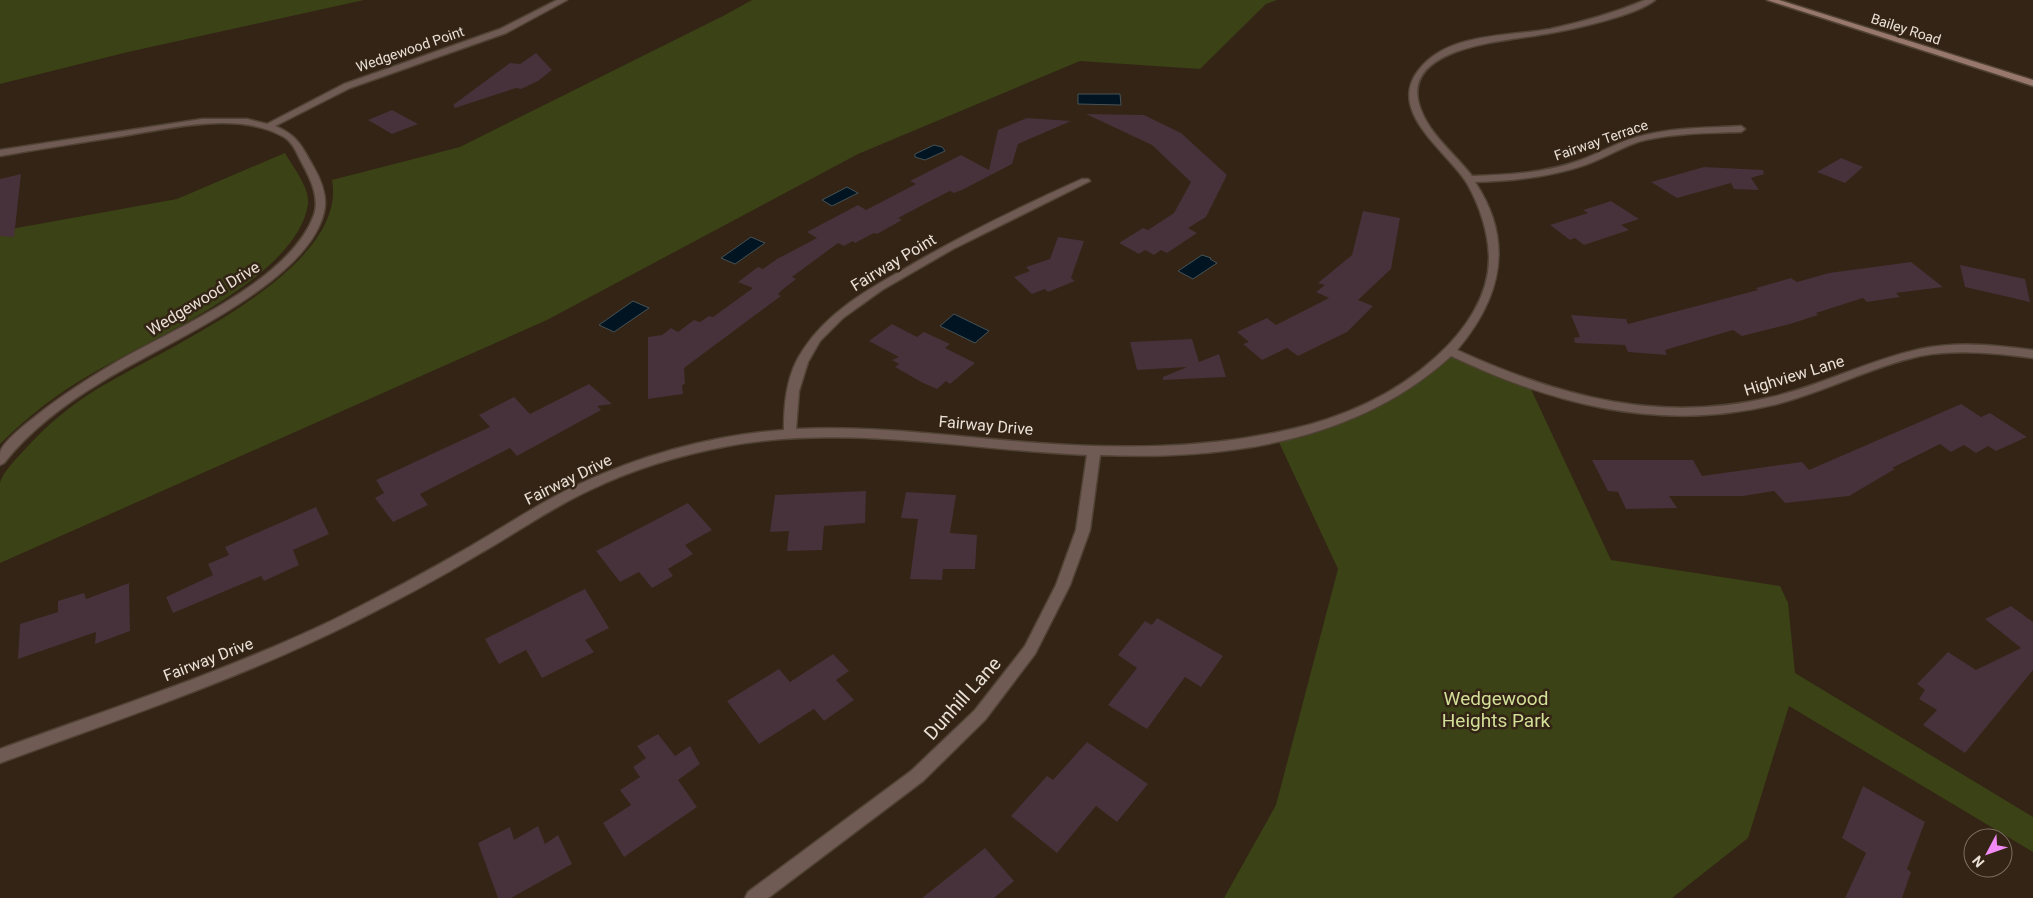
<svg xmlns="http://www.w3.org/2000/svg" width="2033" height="898" viewBox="0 0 2033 898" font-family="Roboto,sans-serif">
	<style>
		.green { fill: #3b4216 }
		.water { fill: #001521; stroke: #465257 }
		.building { fill: #47313a }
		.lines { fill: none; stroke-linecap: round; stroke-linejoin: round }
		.street-casing { stroke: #504234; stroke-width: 3 }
		.secondary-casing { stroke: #504234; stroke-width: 3 }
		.street { fill: #705b54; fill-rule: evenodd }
		.secondary { fill: #98786c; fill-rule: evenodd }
		.labels { text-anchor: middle; stroke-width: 5; stroke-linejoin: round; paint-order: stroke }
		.far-street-label { font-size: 14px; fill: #eae0d6; stroke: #332415 }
		.street-label { font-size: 16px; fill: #eae0d6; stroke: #332415 }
		.near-street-label { font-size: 19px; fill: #eae0d6; stroke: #332415 }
		.near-park-label { font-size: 19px; fill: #d1df97; stroke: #332415 }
	</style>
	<rect width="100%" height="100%" fill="#332415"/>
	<path class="green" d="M 0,0 L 364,0 L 128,52 L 0,84 Z
		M 752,0 L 1277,0 L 1266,4 L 1200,69 L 1080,61 L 858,154 L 547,320 L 0,563 C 0,544 0,525 0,506 C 0,499 0,490 0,483 C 3,471 19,456 27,447 C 47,425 70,406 94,391 C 157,351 349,272 332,180 L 460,147 L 725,15 Z
		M 285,153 C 293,167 310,188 308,204 C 298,277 151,339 93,373 C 59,392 27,417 0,444 L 0,231 L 177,199 Z
		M 1451,352 L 1530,387 L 1611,560 L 1780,586 L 1788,603 L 1795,673 L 2033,817 L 2033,852 L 1789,706 L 1748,838 L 1672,898 L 1224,898 L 1276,805 L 1338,569 L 1277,438 L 1358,414 Z"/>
	<path class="water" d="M 1078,94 L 1120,94 L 1121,105 L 1078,104 Z
		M 934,145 L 942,147 L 945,151 L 925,160 L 915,157 L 915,154 Z
		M 847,187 L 858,193 L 832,206 L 822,200 Z
		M 751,237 L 765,243 L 735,264 L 721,258 Z
		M 1202,255 L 1211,258 L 1210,259 L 1217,263 L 1193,279 L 1178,271 Z
		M 633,301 L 649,308 L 614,332 L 599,325 Z
		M 954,314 L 989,331 L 975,343 L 940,326 Z"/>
	<path class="building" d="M 536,53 L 552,70 L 538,81 L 521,89 L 516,88 L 455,108 L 453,105 L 510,63 L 520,64 Z
		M 392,110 L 418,124 L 392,134 L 368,120 Z
		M 1086,114 L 1144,115 L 1181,133 L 1227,175 L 1206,217 L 1188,228 L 1197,233 L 1167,253 L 1161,250 L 1154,255 L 1145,250 L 1139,254 L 1119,243 L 1143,228 L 1148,230 L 1174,213 L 1191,182 L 1152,145 Z
		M 1027,118 L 1071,121 L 1018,144 L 1012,164 L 962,190 L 954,193 L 950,191 L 938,197 L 898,218 L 902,220 L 877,234 L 874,233 L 855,243 L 853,241 L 844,246 L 838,243 L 792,277 L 796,279 L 782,290 L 778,294 L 781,296 L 684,368 L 685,384 L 682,385 L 683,394 L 648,399 L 648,337 L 662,335 L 671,328 L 678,332 L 694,320 L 700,322 L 709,316 L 713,317 L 753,288 L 738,282 L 758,267 L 763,269 L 777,259 L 817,238 L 807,232 L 858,205 L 866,210 L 916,184 L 910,181 L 961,155 L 989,170 L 998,130 Z
		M 1841,158 L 1863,167 L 1845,183 L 1817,172 Z
		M 1704,167 L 1763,170 L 1764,174 L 1751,178 L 1759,190 L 1734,189 L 1731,183 L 1677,198 L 1651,182 Z
		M 21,174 L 14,237 L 0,236 L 0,179 Z
		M 1611,201 L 1639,219 L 1621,225 L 1629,230 L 1584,245 L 1575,238 L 1570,240 L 1550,225 L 1588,213 L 1583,210 Z
		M 1363,211 L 1400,218 L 1391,269 L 1358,300 L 1373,306 L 1347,332 L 1298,356 L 1287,348 L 1262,360 L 1243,344 L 1249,342 L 1237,332 L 1267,318 L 1276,325 L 1329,298 L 1316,292 L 1325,285 L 1318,283 L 1352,255 Z
		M 1058,237 L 1084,241 L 1071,278 L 1075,281 L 1048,292 L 1045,289 L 1032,294 L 1014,277 L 1030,271 L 1026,267 L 1050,259 Z
		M 1911,262 L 1943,287 L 1896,293 L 1900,297 L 1867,302 L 1863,298 L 1816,313 L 1818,315 L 1790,324 L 1742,336 L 1733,330 L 1665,350 L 1667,355 L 1628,352 L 1625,345 L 1575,343 L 1574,338 L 1580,337 L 1571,315 L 1626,319 L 1628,324 L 1758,290 L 1756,288 L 1791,278 L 1797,282 L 1829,273 Z
		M 1960,265 L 2025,279 L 2030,302 L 1965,287 Z
		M 892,324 L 917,337 L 924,332 L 950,344 L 945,348 L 975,363 L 950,384 L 946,381 L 937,389 L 923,383 L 895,367 L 899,364 L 892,360 L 899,357 L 869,341 Z
		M 1192,339 L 1199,362 L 1219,354 L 1226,377 L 1163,380 L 1163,377 L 1187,367 L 1137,370 L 1130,342 Z
		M 589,384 L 612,404 L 597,406 L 601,410 L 517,456 L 510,448 L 420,494 L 428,505 L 393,522 L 375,498 L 384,493 L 376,480 L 490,427 L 479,415 L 514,397 L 530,414 Z
		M 1961,404 L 1981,417 L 1990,413 L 2027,437 L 1996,451 L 1988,446 L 1976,453 L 1964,445 L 1951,452 L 1940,444 L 1892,468 L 1895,469 L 1849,496 L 1785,503 L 1774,491 L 1743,496 L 1669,496 L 1677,508 L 1626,509 L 1618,492 L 1608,491 L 1592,460 L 1693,460 L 1702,476 L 1802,462 L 1809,470 Z
		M 866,491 L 865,523 L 824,526 L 822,550 L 787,551 L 789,531 L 770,532 L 775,495 Z
		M 906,492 L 956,495 L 950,533 L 977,535 L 975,569 L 943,569 L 942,580 L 910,579 L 918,519 L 901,518 Z
		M 688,503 L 712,530 L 685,545 L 693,554 L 668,569 L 673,576 L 652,588 L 639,572 L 620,582 L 596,551 Z
		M 316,507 L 329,534 L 293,550 L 299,565 L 264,581 L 261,576 L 173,613 L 166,597 L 213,575 L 208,564 L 229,555 L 225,547 Z
		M 129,583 L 130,631 L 95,644 L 96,632 L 18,659 L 20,624 L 58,612 L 58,601 L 84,593 L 86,599 Z
		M 585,589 L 609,628 L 585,640 L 594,652 L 542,678 L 526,650 L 499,664 L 485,639 Z
		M 2011,606 L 2033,622 L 2033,670 L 1965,753 L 1923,725 L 1937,710 L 1919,699 L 1925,690 L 1917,684 L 1948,652 L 1976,670 L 2021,648 L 1985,619 Z
		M 1157,618 L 1223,656 L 1201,687 L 1185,677 L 1147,729 L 1108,705 L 1137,668 L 1118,655 L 1145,621 L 1152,625 Z
		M 833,654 L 849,671 L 836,680 L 854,700 L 824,721 L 814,709 L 759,744 L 727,701 L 779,669 L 790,682 Z
		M 658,734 L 675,756 L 690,746 L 700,764 L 678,780 L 697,807 L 624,857 L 603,823 L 631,805 L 620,790 L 640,777 L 633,767 L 646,758 L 637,746 Z
		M 1087,742 L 1148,784 L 1117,822 L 1096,806 L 1057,853 L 1011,816 L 1047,776 L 1053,780 Z
		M 1863,786 L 1925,822 L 1907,869 L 1911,872 L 1902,898 L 1845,898 L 1866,853 L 1842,838 Z
		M 538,826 L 545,844 L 558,835 L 572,864 L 511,898 L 498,898 L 478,843 L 510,827 L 514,840 Z
		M 985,848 L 1014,881 L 994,898 L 922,898 Z"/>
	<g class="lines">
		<defs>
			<path id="street" d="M 557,0 L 567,0 L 506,33 L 350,88 L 275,126 C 298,136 301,145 313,166 C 321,180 328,196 324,212 C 308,284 162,344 103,381 C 66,403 31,429 4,463 L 0,465 C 0,461 0,456 0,453 C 2,442 27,423 36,416 C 61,396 89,378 118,361 C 176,328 290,281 314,215 C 320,197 310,178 302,163 C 297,154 293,142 284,137 C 238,110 167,129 117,137 C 78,143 39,149 0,156 L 0,150 L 202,119 L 247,119 L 267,124 L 344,84 L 500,29 Z
				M 1645,0 L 1655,0 C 1637,15 1575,29 1551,33 C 1513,41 1395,44 1421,110 C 1431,136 1455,154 1472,176 C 1507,175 1544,173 1578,161 C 1601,153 1621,140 1645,135 C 1677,127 1709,128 1741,126 L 1745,129 L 1741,132 C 1709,133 1676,133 1645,140 C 1624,145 1606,158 1585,165 C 1550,177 1512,181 1475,182 C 1515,242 1501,298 1457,350 C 1560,397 1660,424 1772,397 C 1823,385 1869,360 1920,349 C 1957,341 1996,345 2033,350 L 2033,358 C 1996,353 1957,349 1920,356 C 1870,367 1823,393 1773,405 C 1658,432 1555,405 1451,356 C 1356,443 1223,460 1100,455 L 1090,530 L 1070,585 L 1035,654 L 985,720 L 923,781 L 768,898 L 745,898 L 748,892 L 911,771 L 975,710 L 1025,646 L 1056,585 L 1076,530 L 1087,455 C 967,450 847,424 728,446 C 680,455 633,469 590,490 C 551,508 516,533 479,554 C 439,578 398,600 356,621 C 242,678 120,719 0,763 L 0,749 C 112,708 227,671 335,619 C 381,596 426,572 471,546 C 508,525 543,500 582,483 C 645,454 715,435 784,430 C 784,402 787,373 803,350 C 828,312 867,290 906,268 C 962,235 1022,206 1082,179 L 1088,179 L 1090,181 L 953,249 L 882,290 L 843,318 L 820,341 L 808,362 L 799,391 L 796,429 C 877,425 957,437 1037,443 C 1119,449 1201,449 1283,431 C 1340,419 1392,397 1436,357 C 1464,332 1490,296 1489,256 C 1488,231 1480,207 1468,185 C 1450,153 1386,113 1418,71 C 1447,32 1508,37 1550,29 C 1582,22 1614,13 1645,0 Z"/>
			<path id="secondary" d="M 1767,0 L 1779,0 L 2033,80 L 2033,86 Z"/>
		</defs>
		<use href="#street" class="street-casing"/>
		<use href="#secondary" class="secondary-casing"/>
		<use href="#street" class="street"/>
		<use href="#secondary" class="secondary"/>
	</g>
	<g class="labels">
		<g class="far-street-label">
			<text transform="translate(1906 29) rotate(18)" y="5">Bailey Road</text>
			<text transform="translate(410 49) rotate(-19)" y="5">Wedgewood Point</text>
			<text transform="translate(1601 140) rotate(-19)" y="5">Fairway Terrace</text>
		</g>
		<g class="street-label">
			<text transform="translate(893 262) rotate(-31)" y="6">Fairway Point</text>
			<text transform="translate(203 298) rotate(-31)" y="6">Wedgewood Drive</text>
			<text transform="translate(1794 375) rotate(-17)" y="6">Highview Lane</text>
			<text transform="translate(986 425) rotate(5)" y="6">Fairway Drive</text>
			<text transform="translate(568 479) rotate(-26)" y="6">Fairway Drive</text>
			<text transform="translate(208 659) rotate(-21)" y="6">Fairway Drive</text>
		</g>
		<g class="near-street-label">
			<text transform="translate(962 698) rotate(-48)" y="7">Dunhill Lane</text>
		</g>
		<g class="near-park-label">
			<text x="1496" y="705">Wedgewood<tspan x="1496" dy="22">Heights Park</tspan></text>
		</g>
	</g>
	<g transform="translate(1988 853) rotate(229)"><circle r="24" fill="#332415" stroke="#7c6f62"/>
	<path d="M0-4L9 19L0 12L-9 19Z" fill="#f18af4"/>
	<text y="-8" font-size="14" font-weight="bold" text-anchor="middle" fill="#eae0d6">N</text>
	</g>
</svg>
